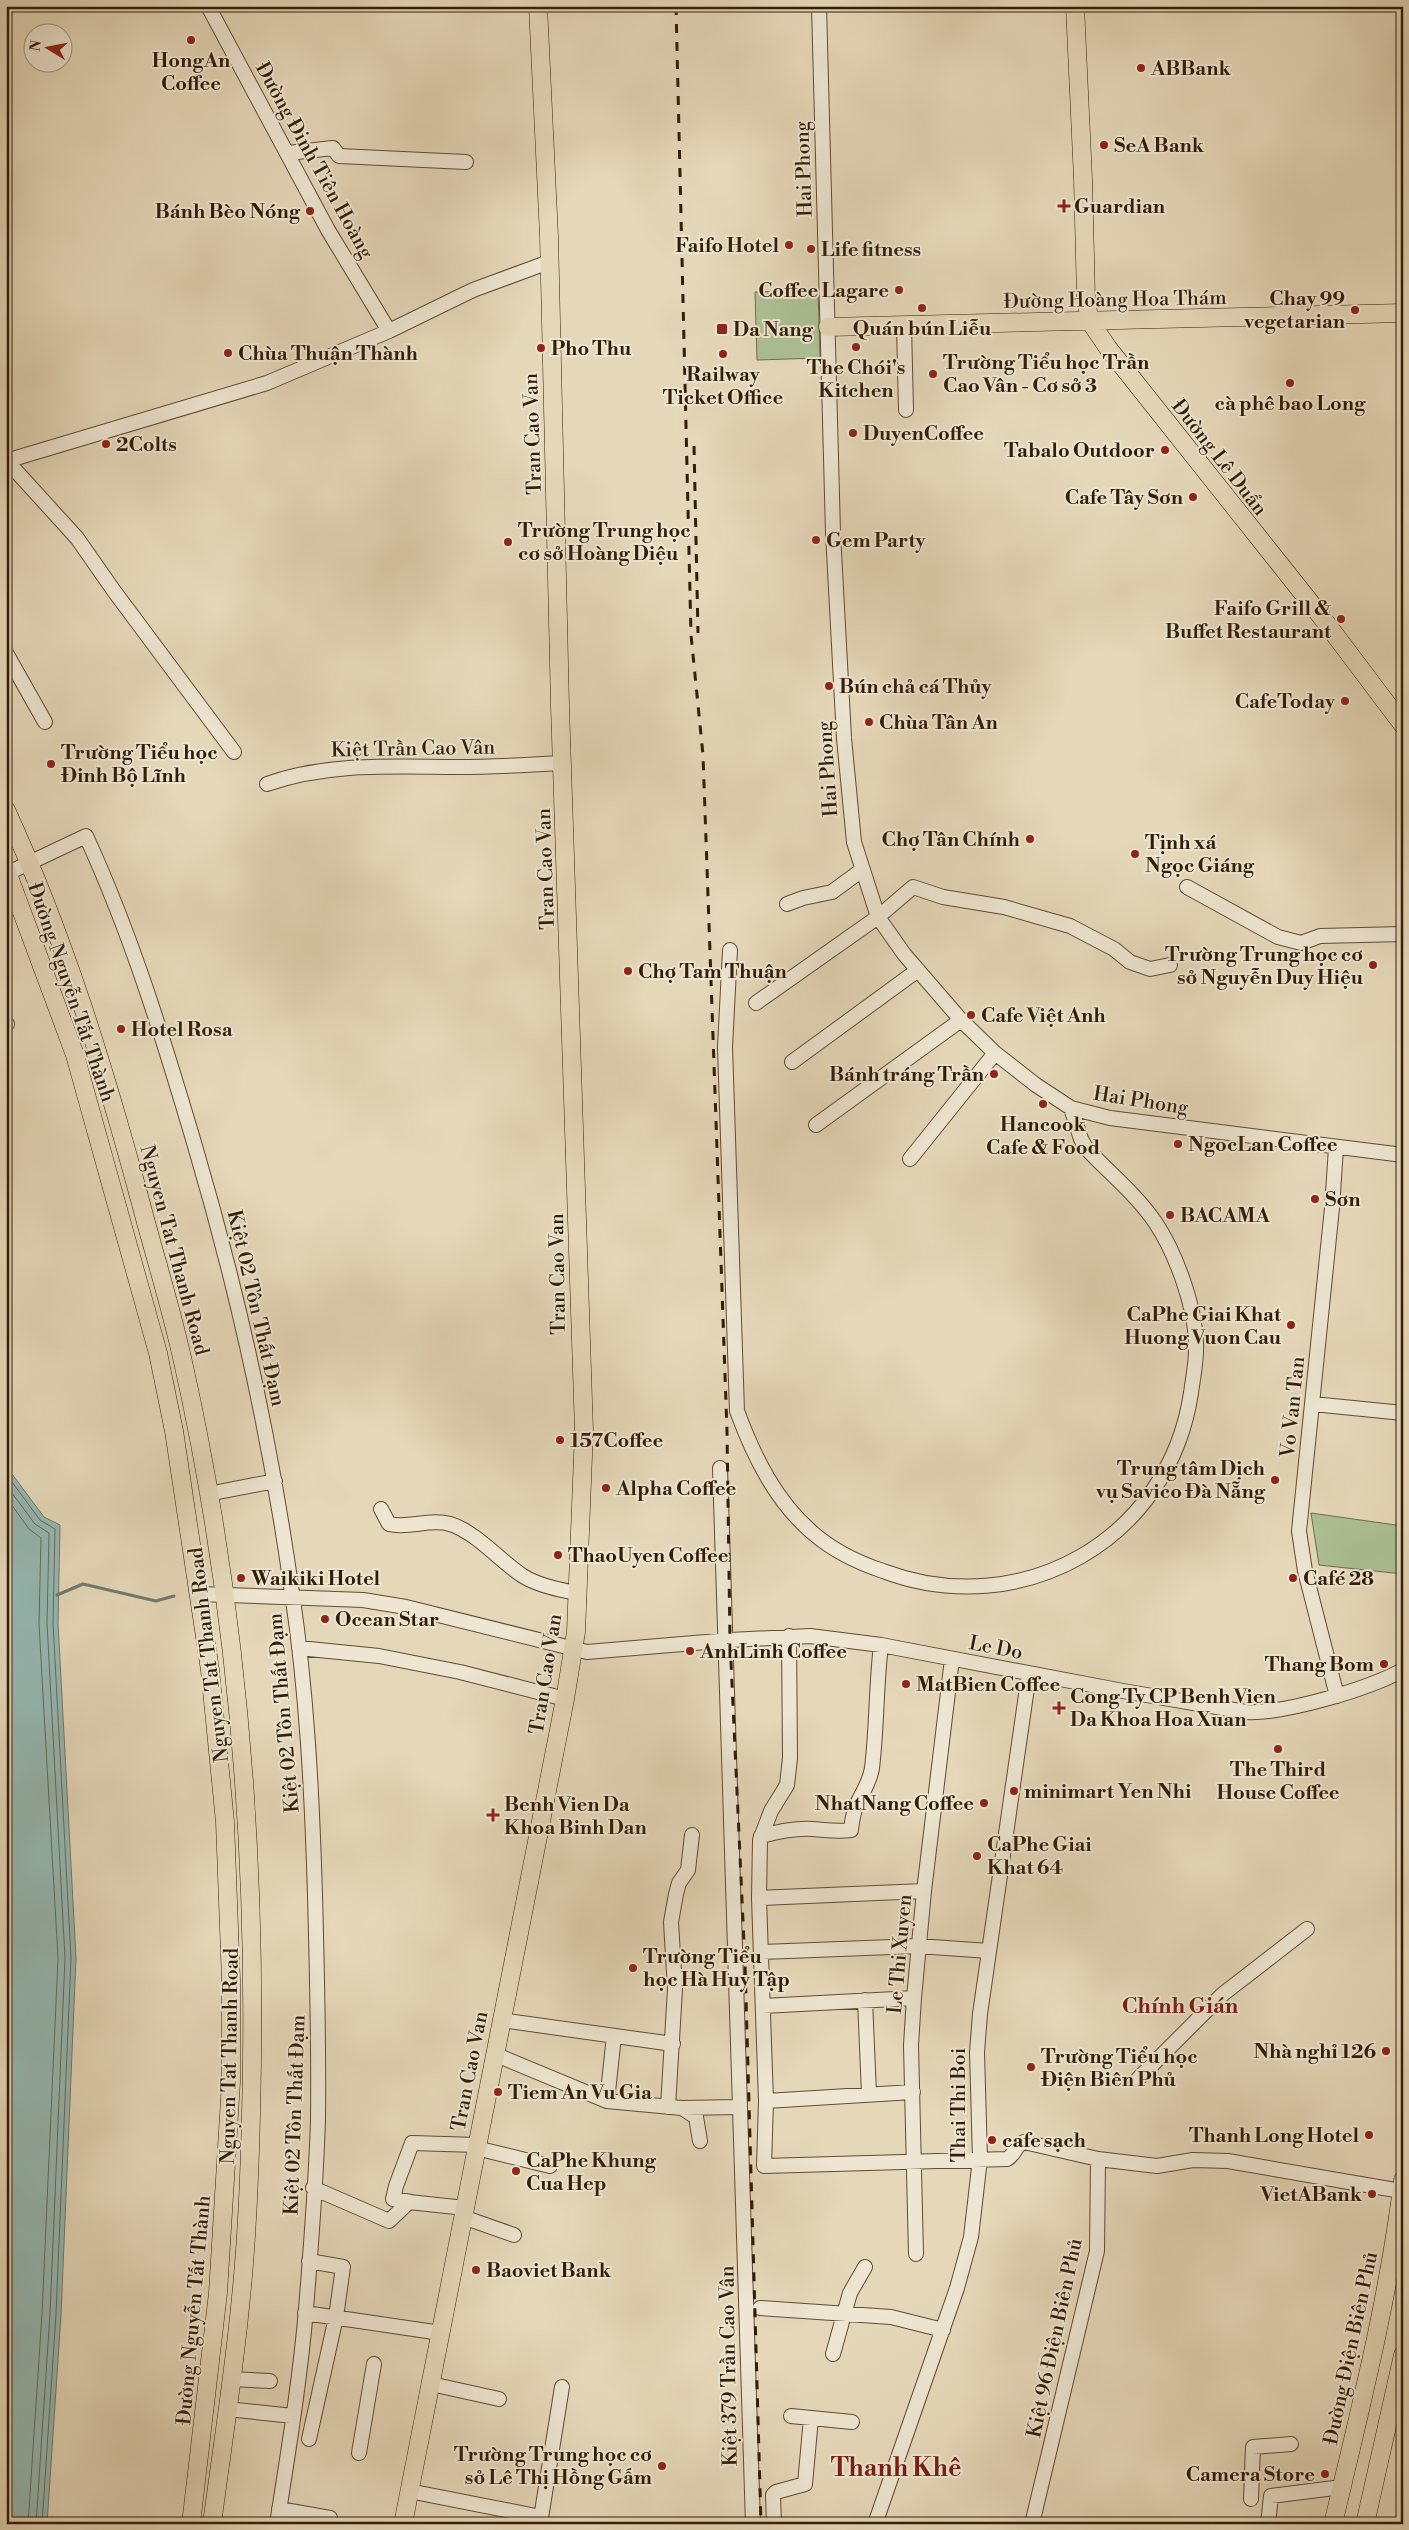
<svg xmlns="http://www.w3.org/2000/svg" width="1409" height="2530" viewBox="0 0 1409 2530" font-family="'Libre Bodoni',serif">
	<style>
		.green { fill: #adc095; stroke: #6f6f4e }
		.water { fill: #96b9b4; stroke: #6e7b6f }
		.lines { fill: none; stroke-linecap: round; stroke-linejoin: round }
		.shore { stroke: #646c5e; stroke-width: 1 }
		.stream { stroke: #6e7b6f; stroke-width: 3 }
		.minor-casing { stroke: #5e4c34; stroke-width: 16 }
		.major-casing { stroke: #311e08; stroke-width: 19 }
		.minor { stroke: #eee6d2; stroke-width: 14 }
		.major { stroke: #e5d8b9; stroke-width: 18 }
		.rail { stroke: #311e08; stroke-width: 3; stroke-dasharray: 9 9; stroke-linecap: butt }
		.poi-dot { fill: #8f2418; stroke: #eee6d2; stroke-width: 2 }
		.labels { text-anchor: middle; stroke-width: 4; stroke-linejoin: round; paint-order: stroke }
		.poi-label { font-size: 20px; font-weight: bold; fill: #311e08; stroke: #eee6d2; text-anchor: start }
		.street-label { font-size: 20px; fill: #311e08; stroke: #eee6d2 }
		.quarter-label { font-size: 22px; font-weight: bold; fill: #7a1f14; stroke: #eee6d2 }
		.district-label { font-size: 25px; font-weight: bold; fill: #7a1f14; stroke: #eee6d2 }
	</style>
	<rect width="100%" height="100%" fill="#e5d8b9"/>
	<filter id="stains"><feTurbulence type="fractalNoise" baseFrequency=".004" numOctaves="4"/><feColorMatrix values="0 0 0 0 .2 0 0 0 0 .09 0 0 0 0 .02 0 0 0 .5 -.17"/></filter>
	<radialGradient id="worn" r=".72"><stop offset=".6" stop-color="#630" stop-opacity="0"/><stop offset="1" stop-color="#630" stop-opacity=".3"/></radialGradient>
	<path class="green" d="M 818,290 L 820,358 L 757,360 L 755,292 Z
		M 1311,1513 L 1403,1526 L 1403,1574 L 1319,1565 Z"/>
	<path class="water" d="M 6,1466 L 44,1517 L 60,1525 L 58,1623 L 76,1958 L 61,2315 L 47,2524 L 6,2524 Z"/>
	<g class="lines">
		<path class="shore" d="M 6,1474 L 40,1520 L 55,1529 L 53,1623 L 71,1958 L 56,2314 L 42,2524
			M 6,1485 L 35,1524 L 49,1533 L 47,1623 L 65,1958 L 50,2314 L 36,2524
			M 6,1497 L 29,1529 L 41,1538 L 39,1624 L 58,1958 L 42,2314 L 28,2524"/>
		<path class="stream" d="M 57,1595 L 83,1584 L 156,1601 L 174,1596"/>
		<defs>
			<path id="minor" d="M 208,6 L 328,230 L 389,331
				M 819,6 L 833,533 L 844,738 L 854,842 L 878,917 L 904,954 L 961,1020 L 995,1053 L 1036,1085 L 1071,1108 L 1110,1118 L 1403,1155
				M 288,153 L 333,148 L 339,156 L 466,162
				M 904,325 L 906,410
				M 6,460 L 77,538 L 114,591 L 234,752
				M 6,461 L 267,383 L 389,331 L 473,290 L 549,262
				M 6,653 L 45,722
				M 267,784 C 328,762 395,767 459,767 C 494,767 528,765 562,763
				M 8,873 L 86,836 C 132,936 164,1041 195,1146 C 238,1292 271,1442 292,1593 C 307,1693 312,1794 315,1895 C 317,1970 319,2045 318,2120 C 316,2183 311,2247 306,2309 C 300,2381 288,2453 277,2524
				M 1187,887 L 1278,937 L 1301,943 L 1320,936 L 1403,934
				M 787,904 L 803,898 L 832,892 L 862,870
				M 730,950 L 725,1047 L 737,1411 C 754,1457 776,1502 814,1534 C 834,1551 859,1563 883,1571 C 1021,1623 1169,1540 1191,1393 C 1193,1377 1197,1360 1196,1343 C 1195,1306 1176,1253 1155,1222 C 1136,1194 1108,1172 1086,1148 L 1081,1139 L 1071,1108
				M 756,1003 L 878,917 L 913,887 L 943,897 L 1004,907 L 1070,926 L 1114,949 L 1130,962 L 1150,969 L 1170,965
				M 6,1025 L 7,1024
				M 792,1062 L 918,970
				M 816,1125 L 961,1020
				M 1336,1148 L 1332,1208 L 1299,1531 L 1305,1571 L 1337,1696
				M 910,1159 L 995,1053
				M 1313,1404 L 1403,1413
				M 720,1468 L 753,2524
				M 208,1494 L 275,1481
				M 381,1509 L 389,1524 C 409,1529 430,1518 450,1524 C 476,1532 500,1561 523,1576 C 539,1586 559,1590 578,1593
				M 199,1594 L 363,1600 L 406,1607 L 587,1652 L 730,1640 L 810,1636 L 881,1645 L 1123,1691 L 1246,1712 C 1285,1714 1368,1689 1403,1670
				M 789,1636 L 790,1758 L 787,1785 L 771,1811 L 760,1840 L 759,1898 L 766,2101 L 764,2166 L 1007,2159 C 1015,2155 1015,2145 1024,2142 L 1098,2159 L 1157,2166 L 1193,2160 L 1228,2161 L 1401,2191
				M 299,1648 L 379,1656 L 460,1672 L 565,1699
				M 761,1836 C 778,1832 794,1828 812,1829 C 826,1830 837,1832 851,1830 C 852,1821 853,1812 857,1804 C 863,1791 870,1782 872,1768 C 877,1727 876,1686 881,1645
				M 759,1898 L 924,1891
				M 761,1952 L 918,1946 L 989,1951
				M 865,2000 L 869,2094
				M 763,2006 L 914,1998
				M 501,2020 L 673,2044
				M 494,2054 L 607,2101 L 682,2108 L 738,2107
				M 1138,2079 L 1223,1994 L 1307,1929
				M 607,2101 L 614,2036
				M 766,2101 L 913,2092
				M 668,2107 L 675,1989 L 671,1922 L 676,1894 L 679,1883 L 688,1870 L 692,1835
				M 682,2108 L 696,2117 L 700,2141
				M 476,2148 L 550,2166
				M 313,2188 L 389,2221 L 409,2202 L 465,2208
				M 411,2202 L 393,2199 L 396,2186 L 412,2143 L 477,2145
				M 463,2217 L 514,2235
				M 916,2254 L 911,2045 L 914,1998 L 924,1891 L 952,1659
				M 760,2308 L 891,2317 L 943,2330
				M 305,2313 L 441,2333
				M 833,2354 L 850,2293 L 865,2267
				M 231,2379 L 270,2381
				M 431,2384 L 499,2399
				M 227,2409 L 293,2416
				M 791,2416 L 852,2422
				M 309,2439 L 336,2317 L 343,2267 L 309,2261
				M 359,2453 L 374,2364
				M 409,2491 L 541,2517
				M 1251,2499 L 1253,2447 L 1291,2444
				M 279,2509 L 330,2518
				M 540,2524 L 562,2387
				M 774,2524 L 773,2495 L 776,2492 L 805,2484 L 811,2418
				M 875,2524 L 957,2288 L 971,2237 L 980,2159 L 977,2052 L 980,2014 L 1029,1674
				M 1032,2524 L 1097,2251 L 1098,2159
				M 1268,2524 L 1271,2496 L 1342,2487"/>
			<path id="major" d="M 1075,6 L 1083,179 L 1086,297 L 1089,320 L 1108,348 L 1317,611 L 1403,725
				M 828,327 L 1403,313
				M 6,810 C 64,936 104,1067 140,1200 C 154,1254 171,1307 183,1362 C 234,1590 255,1826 252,2060 C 251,2139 249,2219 241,2297 C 234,2373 222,2448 212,2524
				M 6,869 L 75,1055 L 158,1353 L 174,1431 L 210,1670 L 225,1822 L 231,1981 L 231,2082 L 218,2293 L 191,2524
				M 403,2524 L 565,1699 L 576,1632 L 584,1431 L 560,706 L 549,236 L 538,6
				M 1333,2524 C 1360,2410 1389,2296 1403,2180
				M 1365,2524 L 1403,2355"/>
		</defs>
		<use href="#minor" class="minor-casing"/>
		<use href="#major" class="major-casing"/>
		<use href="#minor" class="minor"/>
		<use href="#major" class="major"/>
		<path class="rail" d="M 676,6 L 691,635 L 703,755 L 727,1431 L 730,1640 L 745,1964 L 761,2524
			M 694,446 L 698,633"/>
	</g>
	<g class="poi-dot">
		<circle cx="191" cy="40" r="5"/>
		<circle cx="1141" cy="68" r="5"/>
		<circle cx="1104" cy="145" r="5"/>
		<path d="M1061.5 198.5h5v5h5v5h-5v5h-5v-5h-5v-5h5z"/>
		<circle cx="310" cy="211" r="5"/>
		<circle cx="789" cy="245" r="5"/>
		<circle cx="811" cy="249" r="5"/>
		<circle cx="899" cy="290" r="5"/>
		<circle cx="922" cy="308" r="5"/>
		<circle cx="1355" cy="310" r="5"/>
		<rect x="716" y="323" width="12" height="12" rx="2.5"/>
		<circle cx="856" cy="347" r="5"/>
		<circle cx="541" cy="348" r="5"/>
		<circle cx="228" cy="353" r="5"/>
		<circle cx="723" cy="354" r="5"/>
		<circle cx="933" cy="374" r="5"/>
		<circle cx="1290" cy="383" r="5"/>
		<circle cx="853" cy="433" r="5"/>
		<circle cx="106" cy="444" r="5"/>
		<circle cx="1165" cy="450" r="5"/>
		<circle cx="1193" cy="497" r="5"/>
		<circle cx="816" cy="540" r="5"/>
		<circle cx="508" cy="542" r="5"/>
		<circle cx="1341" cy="619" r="5"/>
		<circle cx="829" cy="686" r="5"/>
		<circle cx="1345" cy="701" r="5"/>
		<circle cx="869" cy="722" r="5"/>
		<circle cx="51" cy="764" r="5"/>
		<circle cx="1030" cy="839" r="5"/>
		<circle cx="1135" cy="854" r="5"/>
		<circle cx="1373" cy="965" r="5"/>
		<circle cx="628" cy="971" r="5"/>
		<circle cx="971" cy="1015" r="5"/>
		<circle cx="121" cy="1029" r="5"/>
		<circle cx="994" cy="1074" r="5"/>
		<circle cx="1043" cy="1104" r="5"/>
		<circle cx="1178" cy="1144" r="5"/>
		<circle cx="1315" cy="1199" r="5"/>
		<circle cx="1170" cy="1215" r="5"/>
		<circle cx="1291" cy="1325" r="5"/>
		<circle cx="560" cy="1440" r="5"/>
		<circle cx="1275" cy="1480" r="5"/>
		<circle cx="606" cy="1488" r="5"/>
		<circle cx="558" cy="1555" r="5"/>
		<circle cx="241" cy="1578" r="5"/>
		<circle cx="1293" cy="1578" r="5"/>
		<circle cx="325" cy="1619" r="5"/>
		<circle cx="690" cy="1651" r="5"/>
		<circle cx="1384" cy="1664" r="5"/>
		<circle cx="906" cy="1684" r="5"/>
		<path d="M1056.5 1700.5h5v5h5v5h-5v5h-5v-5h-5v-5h5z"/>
		<circle cx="1278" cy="1749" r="5"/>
		<circle cx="1014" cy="1791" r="5"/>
		<circle cx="984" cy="1803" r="5"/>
		<path d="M490.5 1807.5h5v5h5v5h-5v5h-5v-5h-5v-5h5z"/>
		<circle cx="977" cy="1856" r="5"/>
		<circle cx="633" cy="1968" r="5"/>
		<circle cx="1386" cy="2051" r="5"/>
		<circle cx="1031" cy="2067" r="5"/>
		<circle cx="498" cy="2092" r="5"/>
		<circle cx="1369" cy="2135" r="5"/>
		<circle cx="992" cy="2140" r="5"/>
		<circle cx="516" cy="2171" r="5"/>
		<circle cx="1372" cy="2194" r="5"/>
		<circle cx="476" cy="2270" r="5"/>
		<circle cx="662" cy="2466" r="5"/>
		<circle cx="1325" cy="2474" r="5"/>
	</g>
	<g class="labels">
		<g class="poi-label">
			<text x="191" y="67" text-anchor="middle">HongAn<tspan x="191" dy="23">Coffee</tspan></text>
			<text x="1151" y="75">ABBank</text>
			<text x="1114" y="152">SeA Bank</text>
			<text x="1074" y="213">Guardian</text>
			<text x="300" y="218" text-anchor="end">Bánh Bèo Nóng</text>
			<text x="779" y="252" text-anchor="end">Faifo Hotel</text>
			<text x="821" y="256">Life fitness</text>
			<text x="889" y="297" text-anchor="end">Coffee Lagare</text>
			<text x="1345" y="305" text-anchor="end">Chay 99<tspan x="1345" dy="23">vegetarian</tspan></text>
			<text x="922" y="335" text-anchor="middle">Quán bún Liễu</text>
			<text x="733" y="336">Da Nang</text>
			<text x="551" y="355">Pho Thu</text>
			<text x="238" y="360">Chùa Thuận Thành</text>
			<text x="943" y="369">Trường Tiểu học Trần<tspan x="943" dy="23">Cao Vân - Cơ sở 3</tspan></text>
			<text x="856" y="374" text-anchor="middle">The Chói's<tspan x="856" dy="23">Kitchen</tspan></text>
			<text x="723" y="381" text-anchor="middle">Railway<tspan x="723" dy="23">Ticket Office</tspan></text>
			<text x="1290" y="410" text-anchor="middle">cà phê bao Long</text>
			<text x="863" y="440">DuyenCoffee</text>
			<text x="116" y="451">2Colts</text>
			<text x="1155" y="457" text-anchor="end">Tabalo Outdoor</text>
			<text x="1183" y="504" text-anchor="end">Cafe Tây Sơn</text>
			<text x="518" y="537">Trường Trung học<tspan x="518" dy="23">cơ sở Hoàng Diệu</tspan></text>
			<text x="826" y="547">Gem Party</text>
			<text x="1331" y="615" text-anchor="end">Faifo Grill &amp;<tspan x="1331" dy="23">Buffet Restaurant</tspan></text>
			<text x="839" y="693">Bún chả cá Thủy</text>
			<text x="1335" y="708" text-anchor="end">CafeToday</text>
			<text x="879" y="729">Chùa Tân An</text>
			<text x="61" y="759">Trường Tiểu học<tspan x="61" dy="23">Đinh Bộ Lĩnh</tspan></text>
			<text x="1020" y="846" text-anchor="end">Chợ Tân Chính</text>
			<text x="1145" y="849">Tịnh xá<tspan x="1145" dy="23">Ngọc Giáng</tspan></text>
			<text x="1363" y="961" text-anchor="end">Trường Trung học cơ<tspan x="1363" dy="23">sở Nguyễn Duy Hiệu</tspan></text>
			<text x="638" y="978">Chợ Tam Thuận</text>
			<text x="981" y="1022">Cafe Việt Anh</text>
			<text x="131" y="1036">Hotel Rosa</text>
			<text x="984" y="1081" text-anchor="end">Bánh tráng Trần</text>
			<text x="1043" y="1131" text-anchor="middle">Hancook<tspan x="1043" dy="23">Cafe &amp; Food</tspan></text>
			<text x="1188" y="1151">NgocLan Coffee</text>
			<text x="1325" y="1206">Sơn</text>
			<text x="1180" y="1222">BACAMA</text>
			<text x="1281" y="1321" text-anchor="end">CaPhe Giai Khat<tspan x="1281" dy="23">Huong Vuon Cau</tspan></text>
			<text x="570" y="1447">157Coffee</text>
			<text x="1265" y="1475" text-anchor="end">Trung tâm Dịch<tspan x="1265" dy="23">vụ Savico Đà Nẵng</tspan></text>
			<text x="616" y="1495">Alpha Coffee</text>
			<text x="568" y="1562">ThaoUyen Coffee</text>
			<text x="251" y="1585">Waikiki Hotel</text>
			<text x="1303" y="1585">Café 28</text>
			<text x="335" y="1626">Ocean Star</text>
			<text x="700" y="1658">AnhLinh Coffee</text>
			<text x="1374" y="1671" text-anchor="end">Thang Bom</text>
			<text x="916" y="1691">MatBien Coffee</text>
			<text x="1070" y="1703">Cong Ty CP Benh Vien<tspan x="1070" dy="23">Da Khoa Hoa Xuan</tspan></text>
			<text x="1278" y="1776" text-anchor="middle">The Third<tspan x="1278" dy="23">House Coffee</tspan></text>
			<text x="1024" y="1798">minimart Yen Nhi</text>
			<text x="974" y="1810" text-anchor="end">NhatNang Coffee</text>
			<text x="504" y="1811">Benh Vien Da<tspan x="504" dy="23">Khoa Binh Dan</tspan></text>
			<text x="987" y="1851">CaPhe Giai<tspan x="987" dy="23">Khat 64</tspan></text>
			<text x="643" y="1963">Trường Tiểu<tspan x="643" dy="23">học Hà Huy Tập</tspan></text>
			<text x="1376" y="2058" text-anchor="end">Nhà nghỉ 126</text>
			<text x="1041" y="2063">Trường Tiểu học<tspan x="1041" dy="23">Điện Biên Phủ</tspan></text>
			<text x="508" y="2099">Tiem An Vu Gia</text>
			<text x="1359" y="2142" text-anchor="end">Thanh Long Hotel</text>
			<text x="1002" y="2147">cafe sạch</text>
			<text x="526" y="2167">CaPhe Khung<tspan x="526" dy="23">Cua Hep</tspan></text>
			<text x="1362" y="2201" text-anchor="end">VietABank</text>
			<text x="486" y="2277">Baoviet Bank</text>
			<text x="652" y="2461" text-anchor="end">Trường Trung học cơ<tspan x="652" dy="23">sở Lê Thị Hồng Gấm</tspan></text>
			<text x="1315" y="2481" text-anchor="end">Camera Store</text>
		</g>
		<g class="street-label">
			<text transform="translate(315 160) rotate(61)" y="7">Đường Đinh Tiên Hoàng</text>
			<text transform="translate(803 169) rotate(-92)" y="7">Hai Phong</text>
			<text transform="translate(1115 299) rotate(-1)" y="7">Đường Hoàng Hoa Thám</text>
			<text transform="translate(532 434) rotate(-92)" y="7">Tran Cao Van</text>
			<text transform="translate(1220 457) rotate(52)" y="7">Đường Lê Duẩn</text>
			<text transform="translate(413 748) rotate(-1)" y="7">Kiệt Trần Cao Vân</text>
			<text transform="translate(827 769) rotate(-94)" y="7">Hai Phong</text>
			<text transform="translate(545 869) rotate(-92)" y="7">Tran Cao Van</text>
			<text transform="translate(72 992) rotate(71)" y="7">Đường Nguyễn Tất Thành</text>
			<text transform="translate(1141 1100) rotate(9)" y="7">Hai Phong</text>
			<text transform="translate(175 1250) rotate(75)" y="7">Nguyen Tat Thanh Road</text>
			<text transform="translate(557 1274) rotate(-91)" y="7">Tran Cao Van</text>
			<text transform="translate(257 1308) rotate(77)" y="7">Kiệt 02 Tôn Thất Đạm</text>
			<text transform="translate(1292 1407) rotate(-84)" y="7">Vo Van Tan</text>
			<text transform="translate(996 1647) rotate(11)" y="7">Le Do</text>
			<text transform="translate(208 1655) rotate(-97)" y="7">Nguyen Tat Thanh Road</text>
			<text transform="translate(545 1674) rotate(-81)" y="7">Tran Cao Van</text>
			<text transform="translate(283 1713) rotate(-95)" y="7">Kiệt 02 Tôn Thất Đạm</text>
			<text transform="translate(899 1954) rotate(-85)" y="7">Le Thi Xuyen</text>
			<text transform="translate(229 2056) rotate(-89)" y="7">Nguyen Tat Thanh Road</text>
			<text transform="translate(469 2071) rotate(-79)" y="7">Tran Cao Van</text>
			<text transform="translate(958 2105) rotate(-90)" y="7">Thai Thi Boi</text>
			<text transform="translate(294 2115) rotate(-88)" y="7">Kiệt 02 Tôn Thất Đạm</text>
			<text transform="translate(193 2310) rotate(-85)" y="7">Đường Nguyễn Tất Thành</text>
			<text transform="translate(1054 2338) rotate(-78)" y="7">Kiệt 96 Điện Biên Phủ</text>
			<text transform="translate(1350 2348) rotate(-78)" y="7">Đường Điện Biên Phủ</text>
			<text transform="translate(728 2366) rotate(-91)" y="7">Kiệt 379 Trần Cao Vân</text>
		</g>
		<g class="quarter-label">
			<text x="1180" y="2013">Chính Gián</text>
		</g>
		<g class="district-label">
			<text x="896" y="2476">Thanh Khê</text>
		</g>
	</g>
	<rect width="1409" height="2530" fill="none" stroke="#e5d8b9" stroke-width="25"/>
	<rect x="8" y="8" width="1394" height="2515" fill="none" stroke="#311e08" stroke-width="2.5"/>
	<rect x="12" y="12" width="1384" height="2505" fill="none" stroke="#311e08"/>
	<g transform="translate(48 48) rotate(280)"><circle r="24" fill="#eee6d2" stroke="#a29681"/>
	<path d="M0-4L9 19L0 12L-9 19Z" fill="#8f2418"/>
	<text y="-8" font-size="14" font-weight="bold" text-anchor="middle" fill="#311e08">N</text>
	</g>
	<rect width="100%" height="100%" filter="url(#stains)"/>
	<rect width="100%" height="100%" fill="url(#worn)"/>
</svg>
